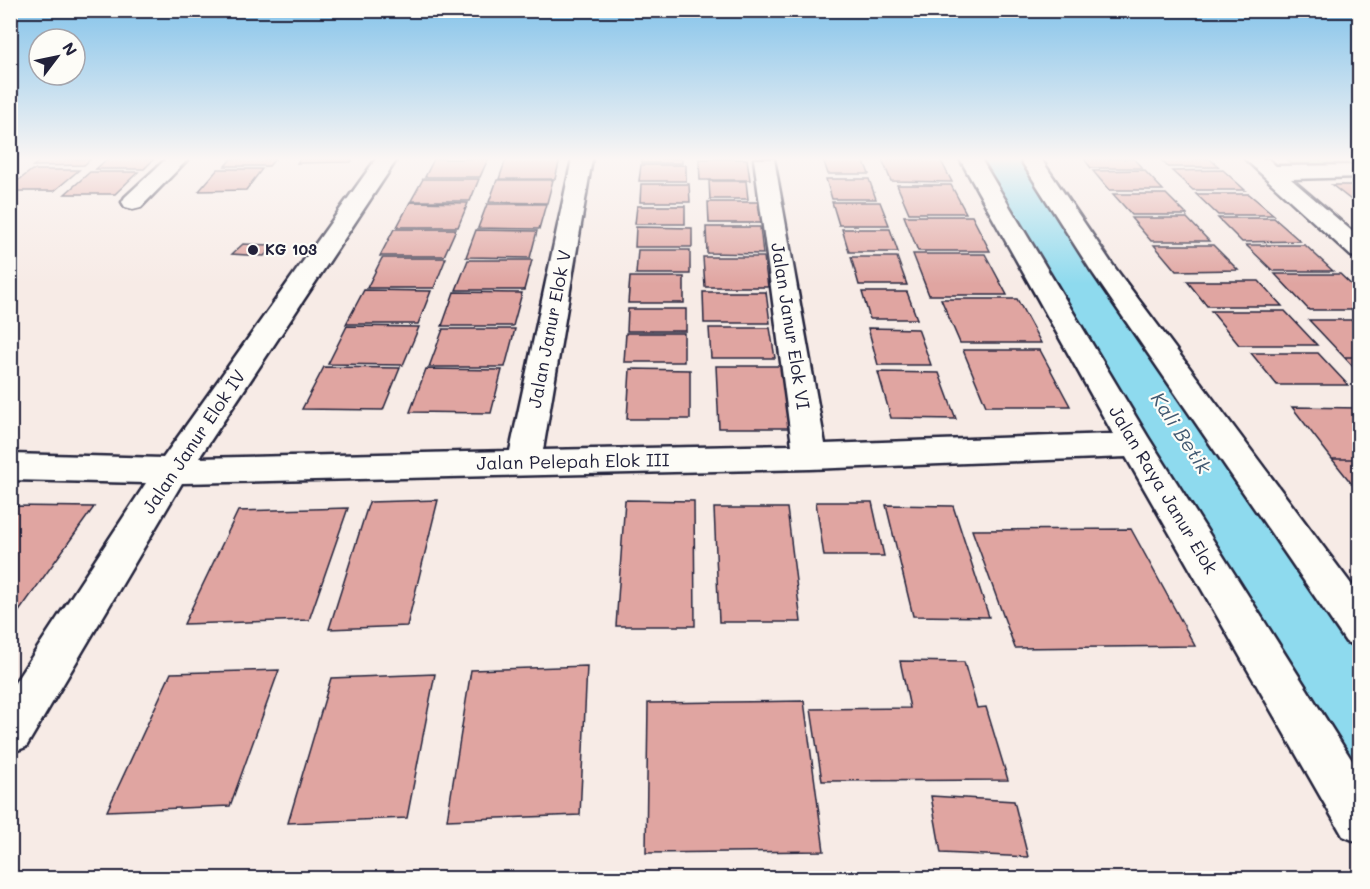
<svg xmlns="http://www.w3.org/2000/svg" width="1370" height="889" viewBox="0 0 1370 889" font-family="Mali,sans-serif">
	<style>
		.green { fill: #addc9c; stroke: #687f6c; stroke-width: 1.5 }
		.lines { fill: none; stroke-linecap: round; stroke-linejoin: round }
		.river { fill: #8edaee; fill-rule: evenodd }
		.building { fill: #e0a5a1; stroke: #22223b; stroke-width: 1.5 }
		.minor-casing { stroke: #22223b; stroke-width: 5 }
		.minor { fill: #fdfcf7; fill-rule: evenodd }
		.poi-dot { fill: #22223b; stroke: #fdfcf7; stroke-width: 2 }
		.labels { text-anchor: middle; stroke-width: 4.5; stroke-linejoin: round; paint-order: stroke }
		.far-poi-label { font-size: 15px; font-weight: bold; fill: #22223b; stroke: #fdfcf7; text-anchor: start }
		.street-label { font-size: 18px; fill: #22223b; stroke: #fdfcf7 }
		.water-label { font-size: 20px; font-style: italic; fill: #425971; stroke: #fdfcf7 }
	</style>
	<rect width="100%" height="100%" fill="#f7ebe6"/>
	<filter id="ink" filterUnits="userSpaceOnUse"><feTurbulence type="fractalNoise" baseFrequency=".0167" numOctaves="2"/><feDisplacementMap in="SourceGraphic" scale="12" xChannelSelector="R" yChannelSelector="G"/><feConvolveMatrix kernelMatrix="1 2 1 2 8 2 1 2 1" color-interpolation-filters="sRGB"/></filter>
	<g filter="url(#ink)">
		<path class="green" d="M 1286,159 L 1359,159 L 1359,165 L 1294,166 Z"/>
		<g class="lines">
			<path class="river" d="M 977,159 L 1028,159 L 1360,618 L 1360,758 L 1322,743 Z"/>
		</g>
		<path class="building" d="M 42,159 L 91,159 L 84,165 L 33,166 Z
			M 107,159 L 154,159 L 144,169 L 96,169 Z
			M 231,159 L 275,159 L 269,166 L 225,166 Z
			M 300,159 L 353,159 L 351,162 L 297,163 Z
			M 434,159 L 488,159 L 480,177 L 425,177 Z
			M 506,159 L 560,159 L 555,179 L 499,179 Z
			M 642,159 L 682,159 L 682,163 L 642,163 Z
			M 699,159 L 747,159 L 750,180 L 700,180 Z
			M 823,159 L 863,159 L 869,174 L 828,174 Z
			M 882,159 L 940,159 L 952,182 L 891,181 Z
			M 1084,159 L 1134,159 L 1142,168 L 1091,168 Z
			M 1160,159 L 1210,159 L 1219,167 L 1168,167 Z
			M 641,165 L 686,165 L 686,181 L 639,181 Z
			M 218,169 L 262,169 L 246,190 L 199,191 Z
			M 32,170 L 79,170 L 54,191 L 10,191 L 10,187 Z
			M 1144,170 L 1163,190 L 1109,190 L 1093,171 Z
			M 1223,170 L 1245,190 L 1193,190 L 1172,171 Z
			M 90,172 L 138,172 L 115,194 L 65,194 Z
			M 423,179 L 479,179 L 470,201 L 411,201 Z
			M 826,179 L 869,179 L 876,199 L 832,199 Z
			M 497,180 L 553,180 L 547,203 L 489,202 Z
			M 709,181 L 746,181 L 748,199 L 710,199 Z
			M 641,184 L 689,184 L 690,202 L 640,202 Z
			M 897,185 L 951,185 L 966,213 L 909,213 Z
			M 1332,185 L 1360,185 L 1360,207 Z
			M 1113,194 L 1166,194 L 1187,215 L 1132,215 Z
			M 1196,194 L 1249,194 L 1274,215 L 1218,215 Z
			M 410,202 L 468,203 L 458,227 L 397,227 Z
			M 708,202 L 765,202 L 768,223 L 709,223 Z
			M 832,202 L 880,202 L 889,225 L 839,225 Z
			M 487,204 L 546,204 L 539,229 L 478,228 Z
			M 637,206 L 685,206 L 685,224 L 635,224 Z
			M 904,216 L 972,216 L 990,251 L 918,251 Z
			M 1131,218 L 1187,218 L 1209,241 L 1151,241 Z
			M 1218,218 L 1274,218 L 1300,241 L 1242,242 Z
			M 636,227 L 692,228 L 692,247 L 635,247 Z
			M 706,227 L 760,227 L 763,254 L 707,253 Z
			M 394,229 L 456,229 L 444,256 L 380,256 Z
			M 842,229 L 890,229 L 898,252 L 849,252 Z
			M 476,230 L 537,231 L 530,258 L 466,257 Z
			M 243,244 L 274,245 L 264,256 L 232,254 Z
			M 1154,245 L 1213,245 L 1238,270 L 1176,271 Z
			M 1246,245 L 1305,245 L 1333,271 L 1273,271 Z
			M 638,250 L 690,250 L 690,274 L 636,274 Z
			M 913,254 L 985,254 L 1007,295 L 929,295 Z
			M 703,257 L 764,257 L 768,287 L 705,287 Z
			M 851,257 L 897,257 L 907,285 L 859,285 Z
			M 382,258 L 446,258 L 434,288 L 367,288 Z
			M 468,260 L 532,260 L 524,290 L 456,290 Z
			M 1275,274 L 1340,274 L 1360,293 L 1360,310 L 1309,310 Z
			M 630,277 L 684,277 L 684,303 L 628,303 Z
			M 1187,281 L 1259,281 L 1282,306 L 1207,306 Z
			M 364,290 L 431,291 L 418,324 L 346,324 Z
			M 454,292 L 522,293 L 513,326 L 442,326 Z
			M 703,292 L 766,292 L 770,323 L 704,323 Z
			M 862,292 L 907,292 L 917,319 L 870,319 Z
			M 941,299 L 1017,299 L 1041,343 L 960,343 Z
			M 628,309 L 686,309 L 686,331 L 627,331 Z
			M 1211,311 L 1285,311 L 1317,345 L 1239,345 Z
			M 1309,320 L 1360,320 L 1360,357 L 1344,357 Z
			M 347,326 L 419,327 L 403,365 L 328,364 Z
			M 709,328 L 770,328 L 775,358 L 711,358 Z
			M 868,328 L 918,329 L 931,365 L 878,365 Z
			M 443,329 L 515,329 L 505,367 L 429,367 Z
			M 626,333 L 684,333 L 684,362 L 624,362 Z
			M 963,350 L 1040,350 L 1070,406 L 986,406 Z
			M 1251,353 L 1318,353 L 1348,385 L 1277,385 Z
			M 1344,357 L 1360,357 L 1360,374 Z
			M 716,366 L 786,366 L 794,428 L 719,428 Z
			M 324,367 L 400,368 L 383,410 L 302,409 Z
			M 426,369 L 502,370 L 491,413 L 410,412 Z
			M 630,369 L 690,370 L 690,419 L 627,419 Z
			M 878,372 L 939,373 L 956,419 L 891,418 Z
			M 1292,407 L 1360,408 L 1360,459 L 1332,459 Z
			M 1332,459 L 1360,459 L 1360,494 Z
			M 438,500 L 407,626 L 329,629 L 369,502 Z
			M 625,500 L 694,501 L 695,626 L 616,626 Z
			M 816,502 L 872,502 L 884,556 L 824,556 Z
			M 886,505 L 953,506 L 989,617 L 913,616 Z
			M 10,506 L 94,507 L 10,624 Z
			M 348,508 L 309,620 L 184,624 L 238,511 Z
			M 714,508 L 787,508 L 801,622 L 719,622 Z
			M 1131,529 L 1195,646 L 1015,648 L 972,530 Z
			M 900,661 L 964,662 L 977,708 L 986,707 L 1008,780 L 822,781 L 811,709 L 910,708 Z
			M 587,666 L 580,815 L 447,820 L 471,670 Z
			M 279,670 L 230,806 L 107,811 L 171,673 Z
			M 435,674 L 407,818 L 288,823 L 331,678 Z
			M 804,701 L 824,851 L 646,853 L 648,703 Z
			M 931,796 L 1014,801 L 1028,857 L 941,853 Z"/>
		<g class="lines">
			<defs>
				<path id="minor" d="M 166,159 L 188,159 L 141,207 L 133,209 L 125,207 L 122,202 L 125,197 Z
					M 376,159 L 397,159 L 199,458 L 510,451 L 572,159 L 592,159 L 543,450 L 792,445 L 754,159 L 774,159 L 825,444 L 1113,434 L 960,159 L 981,159 L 1148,437 L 1360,773 L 1360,843 L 1343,836 L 1126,457 L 810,469 L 182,483 L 26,747 L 10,753 L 10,690 L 146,483 L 10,480 L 10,454 L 163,458 Z
					M 1020,159 L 1041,159 L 1112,264 L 1360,596 L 1360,647 L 1346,642 L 1090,269 Z
					M 1245,159 L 1268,159 L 1276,166 L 1360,165 L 1360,177 L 1291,179 L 1360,238 L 1360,258 L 1351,256 Z"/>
			</defs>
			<use href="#minor" class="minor-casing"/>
			<use href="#minor" class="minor"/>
		</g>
	</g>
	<linearGradient id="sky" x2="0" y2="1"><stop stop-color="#84c3ea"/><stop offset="0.56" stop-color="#fbf6f4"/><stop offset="1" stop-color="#fbf6f4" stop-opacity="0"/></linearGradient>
	<rect width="1370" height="284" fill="url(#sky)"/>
	<circle class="poi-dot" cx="253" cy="250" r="6"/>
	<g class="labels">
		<g class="far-poi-label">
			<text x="265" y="255">KG 103</text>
		</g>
		<g class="street-label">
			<text transform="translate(790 326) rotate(81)" y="6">Jalan Janur Elok VI</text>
			<text transform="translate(550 329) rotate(-79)" y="6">Jalan Janur Elok V</text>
			<text transform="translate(194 442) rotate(-56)" y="6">Jalan Janur Elok IV</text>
			<text transform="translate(573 462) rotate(-1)" y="6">Jalan Pelepah Elok III</text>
			<text transform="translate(1163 490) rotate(59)" y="6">Jalan Raya Janur Elok</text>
		</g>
		<g class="water-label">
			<text transform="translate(1181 433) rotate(57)" y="7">Kali Betik</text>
		</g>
	</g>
	<rect width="1370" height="889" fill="none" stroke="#fdfcf7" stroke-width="36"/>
	<rect x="18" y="18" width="1334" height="853" fill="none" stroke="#22223b" stroke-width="2" filter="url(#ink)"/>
	<g transform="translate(57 57) rotate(58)"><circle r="28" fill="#fdfcf7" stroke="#a5a5ac" stroke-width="1.5"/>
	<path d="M0-4.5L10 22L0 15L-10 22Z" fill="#22223b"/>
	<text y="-9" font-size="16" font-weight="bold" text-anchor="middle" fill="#22223b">N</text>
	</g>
</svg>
